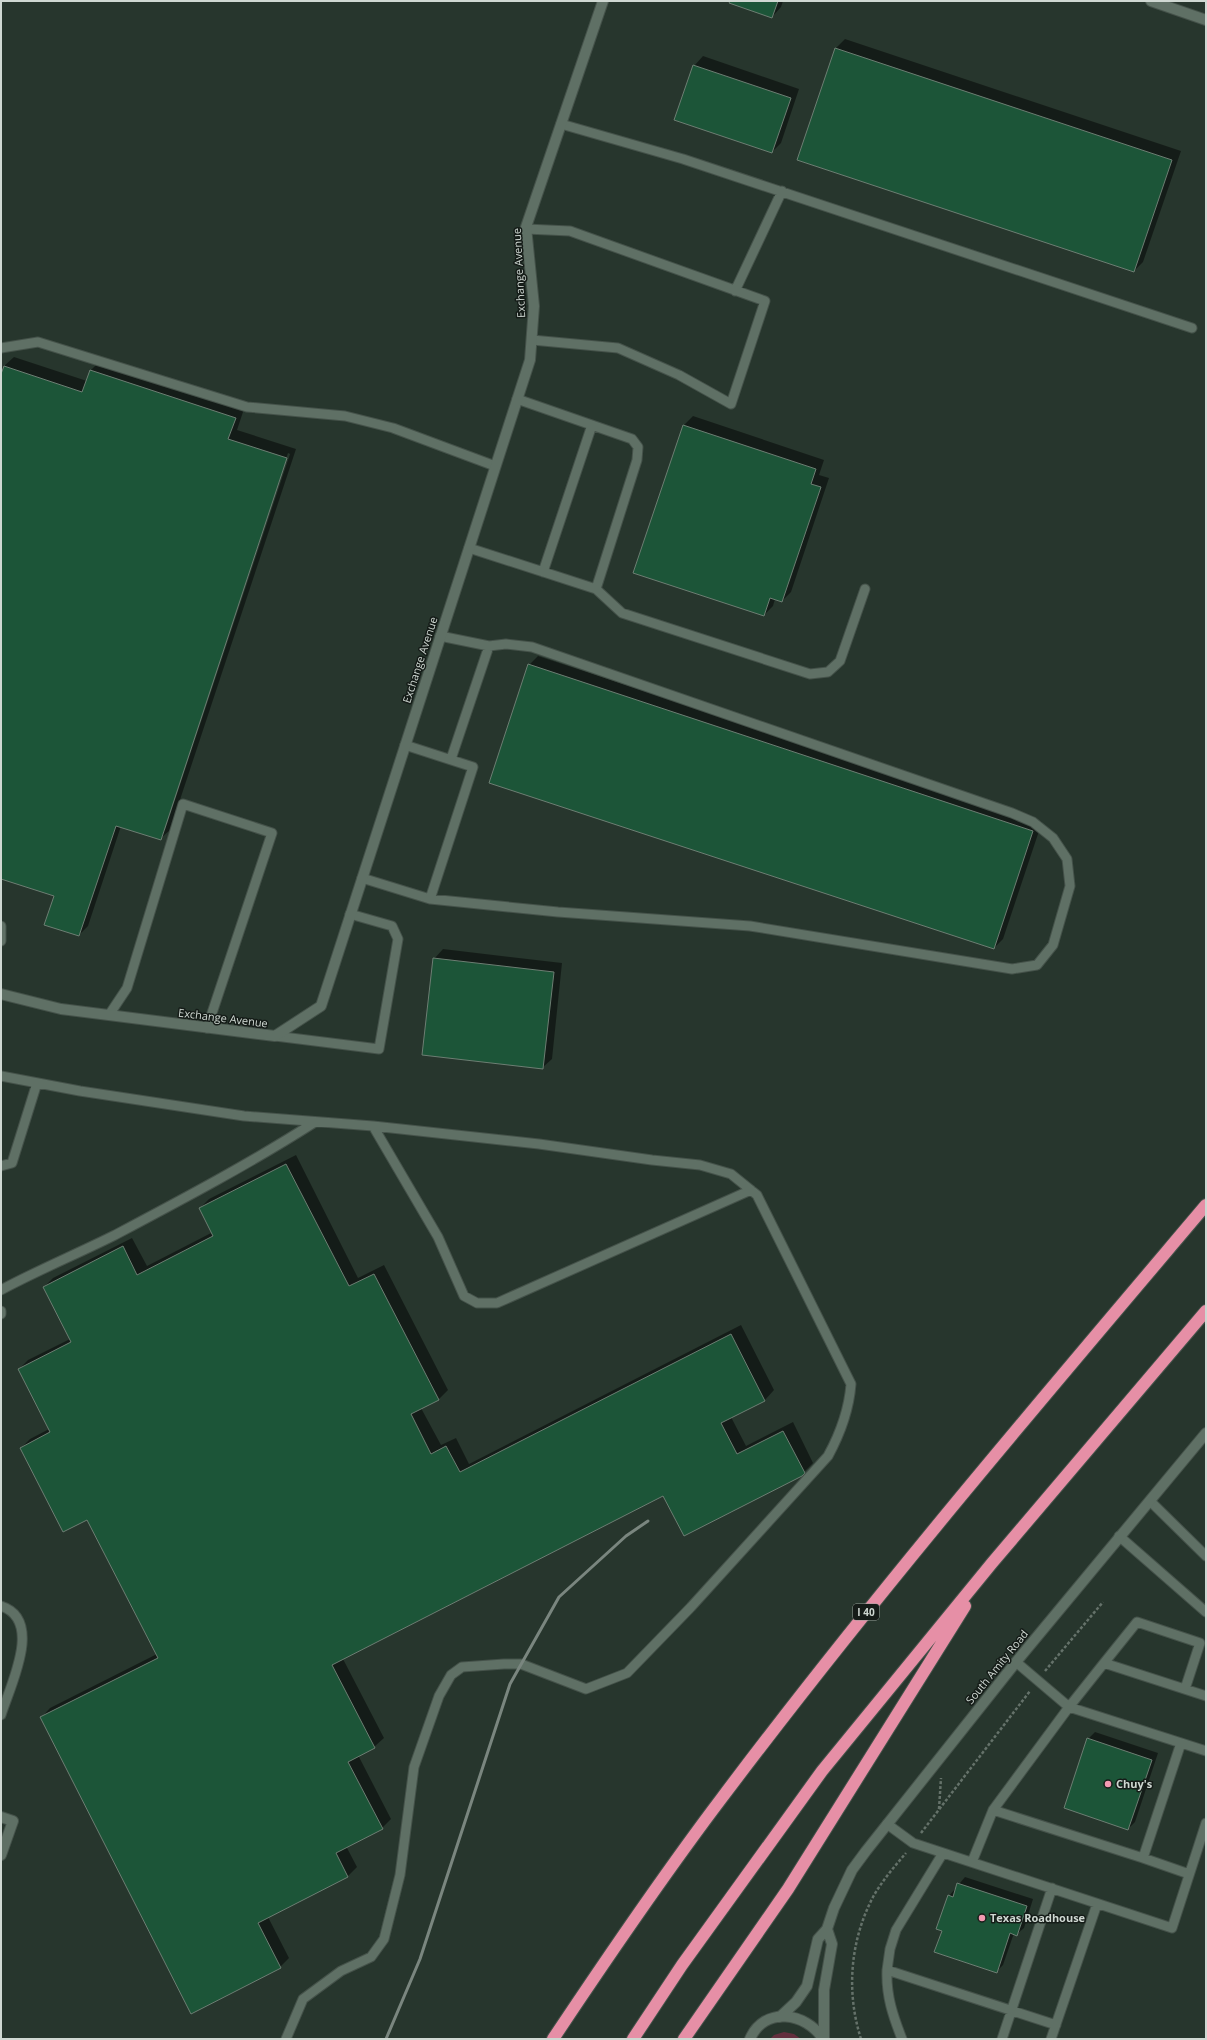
<svg xmlns="http://www.w3.org/2000/svg" width="1207" height="2040" viewBox="0 0 1207 2040" font-family="'Open Sans',sans-serif">
	<style>
		.green { fill: #632f3e }
		.shadow { fill: #0007; fill-rule: evenodd }
		.building { fill: #1c5538; stroke: #6d7e73 }
		.lines { fill: none; stroke-linecap: round; stroke-linejoin: round }
		.service-casing { stroke: #45524a; stroke-width: 11 }
		.minor-casing { stroke: #45524a; stroke-width: 12 }
		.secondary-casing { stroke: #45524a; stroke-width: 12 }
		.motorway-casing { stroke: #45524a; stroke-width: 14 }
		.path { stroke: #65726a; stroke-width: 2.5; stroke-dasharray: 3 2; stroke-linecap: butt }
		.service { stroke: #5f7065; stroke-width: 9 }
		.minor { stroke: #5f7065; stroke-width: 10 }
		.secondary { stroke: #5f7065; stroke-width: 10 }
		.motorway { stroke: #e68fa6; stroke-width: 12 }
		.rail { stroke: #7a867f; stroke-width: 3 }
		.poi-dot { fill: #f19ab1; stroke: #151c18; stroke-width: 1.5 }
		.labels { text-anchor: middle; stroke-width: 3; stroke-linejoin: round; paint-order: stroke }
		.shield { fill: #151c18; stroke: #97a09a; stroke-width: 1 }
		.shield-label { font-size: 10px; font-weight: bold; fill: #cfd8d2 }
		.street-label { font-size: 11px; fill: #cfd8d2; stroke: #151c18 }
		.poi-label { font-size: 11px; font-weight: bold; fill: #cfd8d2; stroke: #151c18; text-anchor: start }
	</style>
	<rect width="100%" height="100%" fill="#27362d"/>
	<path class="green" d="M 784,2032 L 794,2034 L 801,2039 L 770,2039 L 774,2035 Z"/>
	<path class="shadow" d="M 725,1 L 783,1 L 781,7 L 772,17 Z
		M 845,39 L 1181,151 L 1143,262 L 1134,271 L 798,159 L 836,48 Z
		M 703,56 L 799,89 L 781,143 L 772,152 L 694,66 Z
		M 14,357 L 87,381 L 91,370 L 100,361 L 244,409 L 237,430 L 296,449 L 170,830 L 160,839 L 121,826 L 88,926 L 79,935 L 55,896 L 1,878 L 1,377 L 4,366 ZM 288,453 L 290,454 L 165,830 L 163,830 Z
		M 693,416 L 824,460 L 819,475 L 829,478 L 791,592 L 782,601 L 775,599 L 773,606 L 764,615 L 635,573 L 684,425 Z
		M 538,656 L 1042,822 L 1003,939 L 994,948 L 529,665 Z
		M 443,949 L 562,963 L 552,1059 L 542,1068 L 434,959 Z
		M 296,1155 L 358,1278 L 384,1265 L 448,1390 L 439,1399 L 421,1408 L 441,1445 L 456,1438 L 469,1464 L 741,1325 L 774,1390 L 765,1400 L 731,1417 L 746,1446 L 793,1422 L 813,1463 L 801,1475 L 664,1495 L 343,1659 L 384,1738 L 374,1747 L 358,1755 L 391,1819 L 382,1828 L 346,1846 L 357,1867 L 348,1876 L 268,1917 L 289,1958 L 280,1967 L 41,1718 L 50,1708 L 157,1654 L 87,1519 L 21,1448 L 30,1439 L 49,1429 L 19,1369 L 28,1360 L 70,1339 L 44,1287 L 53,1278 L 132,1238 L 147,1266 L 213,1232 L 200,1208 L 209,1199 Z
		M 1095,1732 L 1158,1753 L 1135,1822 L 1128,1829 L 1088,1739 Z
		M 965,1877 L 1033,1899 L 1024,1928 L 1017,1934 L 1014,1933 L 1003,1965 L 996,1972 L 943,1930 L 949,1896 Z"/>
	<path class="building" d="M 730,1 L 778,1 L 772,18 L 729,3 Z
		M 835,48 L 1172,160 L 1134,272 L 797,160 Z
		M 693,65 L 791,98 L 772,153 L 674,120 Z
		M 4,366 L 82,392 L 90,370 L 236,418 L 228,439 L 287,458 L 161,840 L 116,826 L 79,936 L 44,925 L 54,896 L 1,879 L 1,374 Z
		M 683,425 L 816,469 L 811,484 L 821,487 L 782,602 L 770,598 L 764,616 L 633,573 Z
		M 528,664 L 1033,831 L 994,949 L 489,783 Z
		M 433,958 L 554,972 L 543,1069 L 422,1055 Z
		M 286,1164 L 349,1286 L 374,1274 L 439,1400 L 411,1414 L 431,1454 L 446,1446 L 460,1472 L 731,1334 L 765,1401 L 721,1423 L 737,1454 L 783,1431 L 805,1473 L 802,1476 L 684,1536 L 663,1496 L 332,1665 L 375,1748 L 348,1762 L 383,1829 L 336,1853 L 348,1877 L 258,1923 L 281,1968 L 191,2014 L 40,1717 L 158,1658 L 87,1520 L 63,1532 L 20,1448 L 50,1432 L 18,1369 L 71,1342 L 43,1287 L 123,1246 L 137,1275 L 213,1236 L 199,1208 Z
		M 1087,1738 L 1152,1760 L 1128,1830 L 1064,1808 Z
		M 957,1883 L 1027,1906 L 1017,1936 L 1010,1933 L 997,1973 L 934,1952 L 942,1931 L 936,1929 L 948,1895 L 953,1897 Z"/>
	<g class="lines">
		<defs>
			<path id="service" d="M 561,124 L 683,159 L 1192,328
				M 526,229 L 570,231 L 765,301 L 731,404 L 679,375 L 618,348 L 532,340
				M 735,291 L 782,191
				M 1,348 L 38,342 L 247,407 L 345,416 L 393,428 L 495,466
				M 517,399 L 632,439 L 638,447 L 637,460 L 596,589
				M 469,548 L 596,589 L 622,613 L 810,674 L 828,672 L 840,661 L 865,589
				M 543,572 L 592,425
				M 405,745 L 473,767 L 430,899
				M 451,759 L 489,646
				M 362,878 L 430,899 L 558,912 L 750,926 L 1012,969 L 1037,965 L 1053,945 L 1070,886 L 1067,859 L 1053,838 L 1033,822 L 1012,813 L 532,647 L 506,644 L 489,646 L 440,636
				M 1,926 L 1,941
				M 109,1015 L 127,988 L 183,804 L 272,833 L 207,1028
				M 275,1036 L 379,1049 L 398,939 L 392,926 L 350,914
				M 1,1076 L 80,1091 L 244,1116 L 373,1126 L 539,1144 L 652,1160 L 700,1165 L 731,1174 L 757,1195 L 851,1384 C 849,1410 840,1434 828,1456 L 691,1607 L 627,1673 L 586,1689 L 521,1664 L 504,1664 L 462,1667 L 451,1675 L 439,1696 L 414,1767 L 400,1875 L 384,1939 L 371,1957 L 341,1971 L 303,1999 L 286,2039
				M 373,1126 L 438,1237 L 464,1296 L 477,1303 L 497,1303 L 751,1190
				M 1,1166 L 12,1163 L 37,1083
				M 1,1290 C 38,1270 77,1254 115,1235 C 183,1199 251,1163 315,1122
				M 1,1311 L 1,1314
				M 1150,1501 L 1206,1556
				M 1119,1536 L 1206,1612
				M 1,1606 C 44,1620 10,1686 1,1715
				M 1016,1662 L 1069,1707 L 1104,1663
				M 1185,1689 L 1200,1643 L 1137,1622 L 1104,1663 L 1206,1696
				M 1181,1743 L 1143,1858 L 1189,1874
				M 993,1810 L 1143,1858
				M 887,1824 L 913,1843 L 1172,1928 L 1206,1823
				M 972,1862 L 993,1810 L 1069,1707 L 1206,1751
				M 887,1970 L 890,1949 L 896,1930 L 943,1853
				M 902,2039 C 893,2016 886,1996 887,1970 L 1056,2025
				M 1002,2039 L 1052,1888
				M 1051,2039 L 1097,1904"/>
			<path id="minor" d="M 1151,1 L 1206,20
				M 1,994 L 61,1009 L 275,1036 L 321,1006 L 530,360 L 534,306 L 526,227 L 603,1
				M 1,1817 L 13,1821 L 1,1855"/>
			<path id="secondary" d="M 780,2017 L 796,2002 L 807,1986 L 818,1939 L 827,1929 L 834,1908 L 852,1870 L 866,1851 L 1016,1662 L 1206,1433
				M 750,2039 C 764,2006 806,2012 823,2039
				M 824,2039 L 824,1990 L 832,1944 L 827,1929"/>
			<path id="motorway" d="M 553,2039 C 607,1958 662,1877 721,1799 C 875,1594 1041,1400 1206,1205
				M 633,2039 L 682,1965 L 822,1771 L 992,1563 L 1206,1311
				M 684,2039 L 788,1889 L 965,1606"/>
		</defs>
		<use href="#service" class="service-casing"/>
		<use href="#minor" class="minor-casing"/>
		<use href="#secondary" class="secondary-casing"/>
		<use href="#motorway" class="motorway-casing"/>
		<path class="path" d="M 1045,1671 L 1103,1602
			M 939,1809 L 941,1778
			M 921,1833 L 1030,1691
			M 861,2039 C 846,1992 850,1941 873,1897 C 882,1881 894,1867 906,1853"/>
		<use href="#service" class="service"/>
		<use href="#minor" class="minor"/>
		<use href="#secondary" class="secondary"/>
		<use href="#motorway" class="motorway"/>
		<path class="rail" d="M 386,2039 L 420,1959 L 510,1684 L 559,1597 L 626,1536 L 648,1521"/>
	</g>
	<g class="poi-dot">
		<circle cx="1108" cy="1784" r="4"/>
		<circle cx="982" cy="1918" r="4"/>
	</g>
	<g class="labels">
		<rect class="shield" x="853" y="1604" width="26" height="16" rx="3"/>
		<g class="shield-label">
			<text x="866" y="1616">I 40</text>
		</g>
		<g class="street-label">
			<text transform="translate(519 273) rotate(-93)" y="4">Exchange Avenue</text>
			<text transform="translate(420 660) rotate(-72)" y="4">Exchange Avenue</text>
			<text transform="translate(223 1018) rotate(7)" y="4">Exchange Avenue</text>
			<text transform="translate(997 1667) rotate(-51)" y="4">South Amity Road</text>
		</g>
		<g class="poi-label">
			<text x="1116" y="1788">Chuy's</text>
			<text x="990" y="1922">Texas Roadhouse</text>
		</g>
	</g>
	<rect width="1207" height="2040" fill="none" stroke="#cfd8d2" stroke-width="4"/>
</svg>
